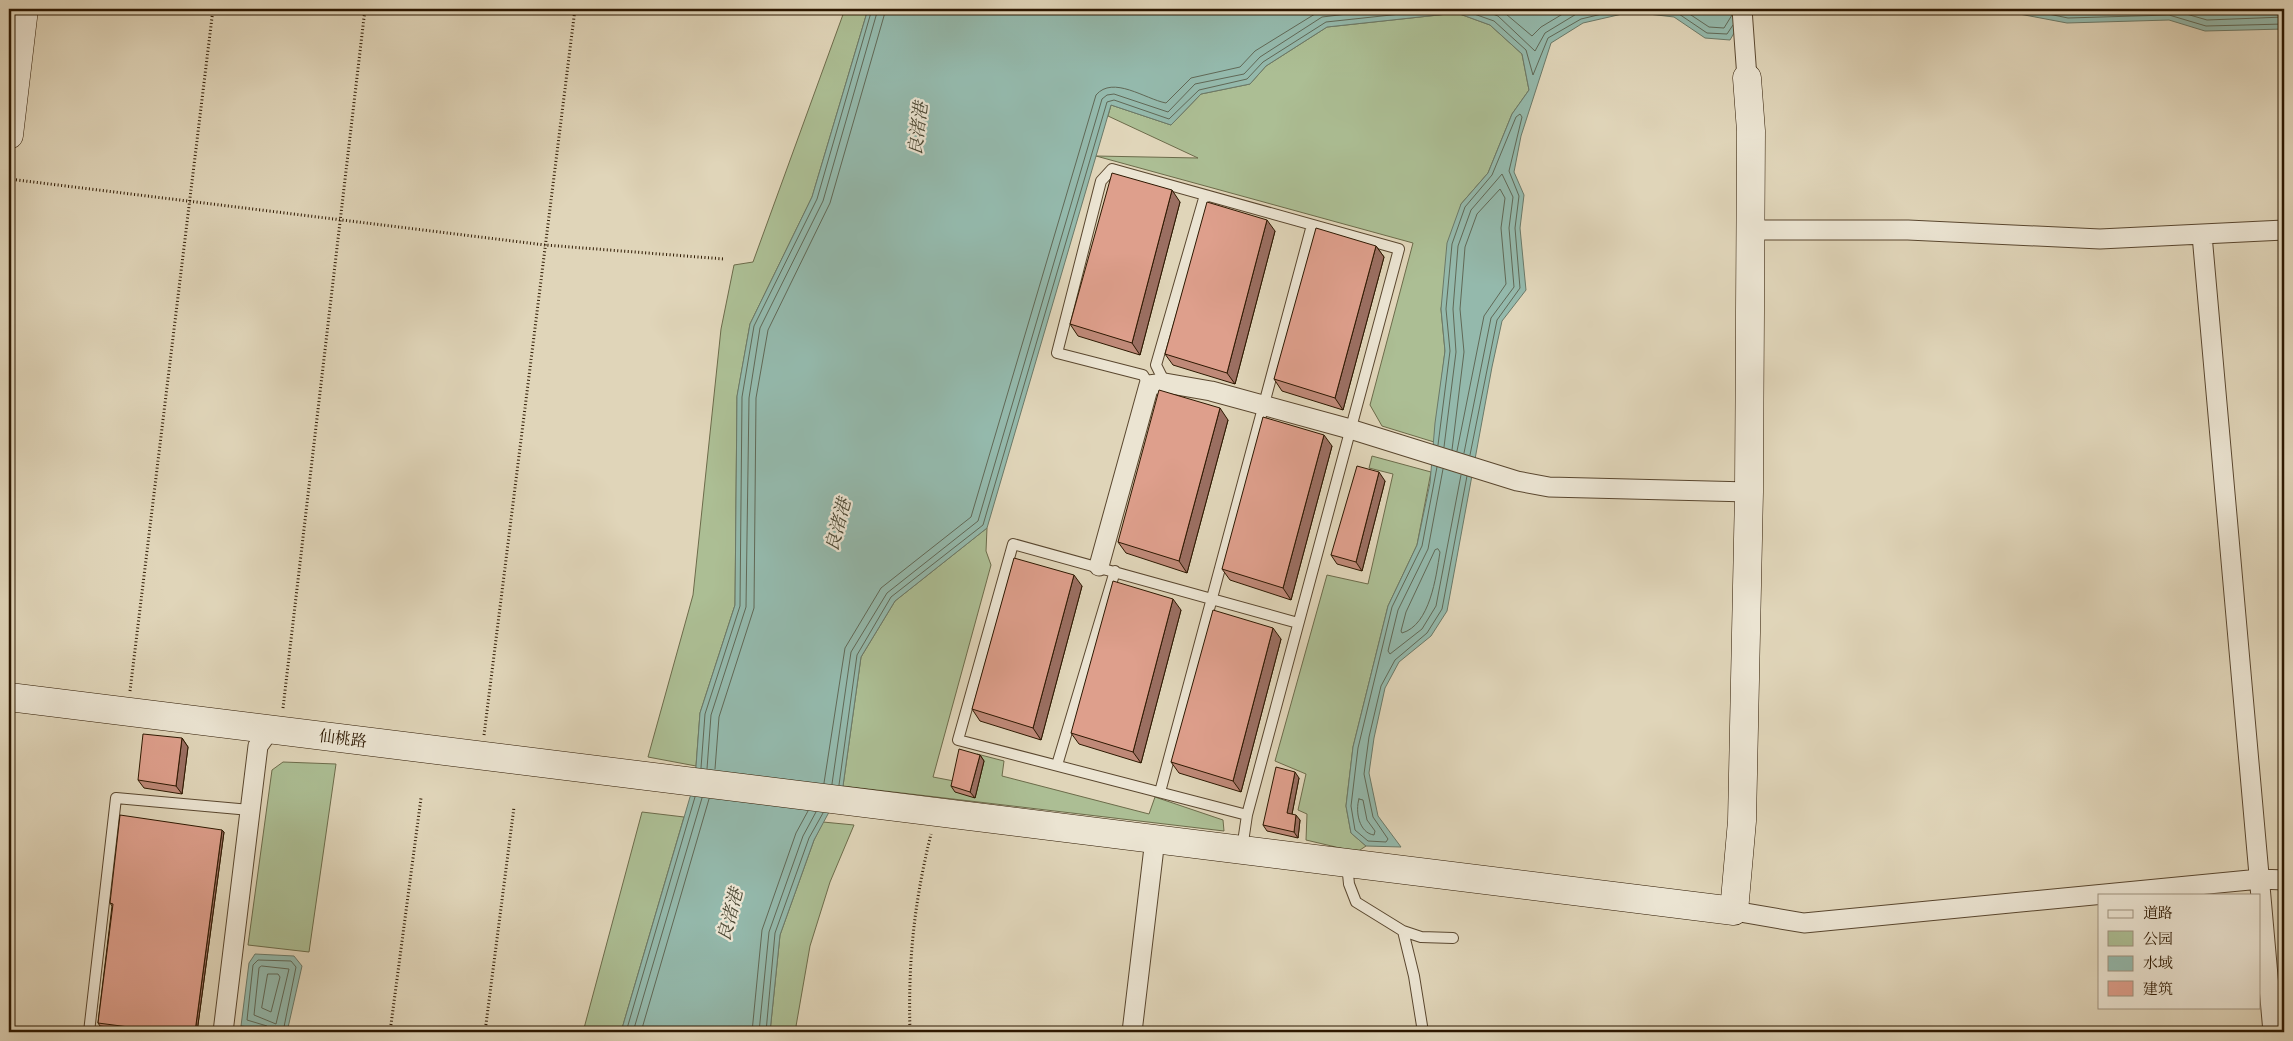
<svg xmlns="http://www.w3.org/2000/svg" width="2293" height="1041" viewBox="0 0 2293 1041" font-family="Cardo,'Noto Serif SC',serif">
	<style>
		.green { fill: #acbe94; stroke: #6c6b4a }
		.water { fill: #94b9ac; stroke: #6b7968 }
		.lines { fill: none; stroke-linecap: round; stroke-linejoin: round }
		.shore { stroke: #606856; stroke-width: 1 }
		.lane-casing { stroke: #5a472f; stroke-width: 12 }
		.street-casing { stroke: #5a472f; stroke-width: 21 }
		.secondary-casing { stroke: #2d1801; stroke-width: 29 }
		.path { stroke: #2d1801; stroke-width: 3; stroke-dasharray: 1 2.5; stroke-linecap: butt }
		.lane { stroke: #ebe4d2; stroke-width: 10 }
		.street { stroke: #ebe4d2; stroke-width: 19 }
		.secondary { stroke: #ebe4d2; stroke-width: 28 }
		.wall { fill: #bf8978; stroke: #2d1801 }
		.shaded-wall { fill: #9b6f62; stroke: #2d1801 }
		.building { fill: #de9f8c; stroke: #2d1801 }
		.labels { text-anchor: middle; stroke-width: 4.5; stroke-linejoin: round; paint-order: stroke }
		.street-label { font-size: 16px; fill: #2d1801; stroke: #ebe4d2 }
		.water-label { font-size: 18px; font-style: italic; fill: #4c4834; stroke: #ebe4d2 }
	</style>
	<rect width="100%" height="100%" fill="#e0d5b9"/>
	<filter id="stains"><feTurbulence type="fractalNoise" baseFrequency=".004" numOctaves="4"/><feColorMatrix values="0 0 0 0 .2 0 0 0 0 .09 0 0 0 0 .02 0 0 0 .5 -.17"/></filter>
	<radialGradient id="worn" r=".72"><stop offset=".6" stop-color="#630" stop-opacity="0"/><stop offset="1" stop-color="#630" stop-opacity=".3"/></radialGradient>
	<path class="green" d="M 845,9 L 868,9 L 812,197 L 750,324 L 737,397 L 735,605 L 700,713 L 696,766 L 648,757 L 693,595 L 721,329 L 734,265 L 753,262 Z
		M 1457,13 L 1490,25 L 1522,54 L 1529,90 L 1512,114 L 1488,173 L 1461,204 L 1441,309 L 1445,351 L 1434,442 L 1382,426 L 1370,405 L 1413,243 L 1096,156 L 1198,158 L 1108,116 L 1111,105 L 1171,125 L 1201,94 L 1250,84 L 1266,66 L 1327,27 Z
		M 1372,456 L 1431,472 L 1417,545 L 1388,606 L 1353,747 L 1346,806 L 1351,833 L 1366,846 L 1357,852 L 1306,840 L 1307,814 L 1298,810 L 1306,774 L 1275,761 L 1327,575 L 1368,584 L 1393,474 L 1369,468 Z
		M 987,528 L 986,551 L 991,565 L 933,777 L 954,781 L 977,754 L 1004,761 L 1002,776 L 1149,814 L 1155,797 L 1223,820 L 1224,831 L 843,786 L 861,657 L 895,601 Z
		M 283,762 L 336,764 L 309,952 L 248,945 L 272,770 Z
		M 642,812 L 684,817 L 621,1032 L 583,1032 Z
		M 823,822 L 854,825 L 830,882 L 810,946 L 795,1032 L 770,1032 L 780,935 L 814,840 Z"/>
	<path class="water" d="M 868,9 L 1748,9 L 1730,40 L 1705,38 L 1674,17 L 1631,12 L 1583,23 L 1551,43 L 1521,136 L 1514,172 L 1524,195 L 1520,228 L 1526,290 L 1502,321 L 1492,367 L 1447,611 L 1431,636 L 1399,662 L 1385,688 L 1374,738 L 1369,773 L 1378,816 L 1401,847 L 1366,846 L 1351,833 L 1346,806 L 1353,747 L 1388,606 L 1417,545 L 1430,483 L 1435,423 L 1445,351 L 1441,309 L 1447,243 L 1461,204 L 1488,173 L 1512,114 L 1529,90 L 1522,54 L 1490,25 L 1457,13 L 1327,27 L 1266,66 L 1250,84 L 1201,94 L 1171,125 L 1111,105 L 987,528 L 895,601 L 861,657 L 843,786 L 814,840 L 780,935 L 770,1032 L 621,1032 L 695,780 L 700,713 L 735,605 L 737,396 L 750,324 L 812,197 Z
		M 1922,9 L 2284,9 L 2284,29 L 2205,31 L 2169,20 L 2067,23 L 1998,10 Z
		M 255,954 L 294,956 L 302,966 L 287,1032 L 241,1026 L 249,963 Z"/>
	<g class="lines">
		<path class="shore" d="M 1460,9 L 1494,21 L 1526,50 L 1533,75 L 1548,38 L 1581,19 L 1623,9
			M 1479,9 L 1498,16 L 1535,51 L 1545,33 L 1578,13 L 1595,9
			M 1500,9 L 1532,36 L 1541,27 L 1571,9
			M 1647,9 L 1676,12 L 1707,33 L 1727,34 L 1733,25
			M 1682,9 L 1709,27 L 1724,28 L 1732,15
			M 2024,9 L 2068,18 L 2169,15 L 2206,26 L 2284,24
			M 2055,9 L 2069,12 L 2169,9 L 2207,20 L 2284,17
			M 2196,9 L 2208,12 L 2284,10
			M 1438,445 L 1450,351 L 1446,309 L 1452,244 L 1465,207 L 1492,175 L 1516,117 L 1520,114 L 1522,117 L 1509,171 L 1519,196 L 1515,228 L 1520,288 L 1497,320 L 1470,455
			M 1444,447 L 1456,352 L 1453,309 L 1458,246 L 1471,210 L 1502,174 L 1513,197 L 1509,228 L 1514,287 L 1491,318 L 1464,453
			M 1452,450 L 1464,352 L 1460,309 L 1465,247 L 1477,214 L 1500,189 L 1505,198 L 1501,228 L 1506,284 L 1484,316 L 1457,451
			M 1437,467 L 1422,546 L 1392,607 L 1358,748 L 1351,806 L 1355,830 L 1368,841 L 1386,842 L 1388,839 L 1373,817 L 1364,774 L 1369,737 L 1381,686 L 1395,660 L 1427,633 L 1442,609 L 1467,476
			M 1443,469 L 1428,549 L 1398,610 L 1388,651 L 1390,654 L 1422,629 L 1436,606 L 1461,475
			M 1438,549 L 1440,552 C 1436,577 1430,625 1402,633 L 1401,631 L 1406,612 L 1435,550 Z
			M 701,768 L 705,714 L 740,606 L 742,397 L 754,326 L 817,199 L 872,9
			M 707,769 L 711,715 L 746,607 L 749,398 L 760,328 L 823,201 L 878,9
			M 715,769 L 719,717 L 754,608 L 756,398 L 768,330 L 830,203 L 886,9
			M 824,783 L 845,648 L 881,588 L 971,517 L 1096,95 C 1113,75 1145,99 1166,103 L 1191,78 L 1240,67 L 1255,51 L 1323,9
			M 832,784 L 851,652 L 887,593 L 978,521 L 1102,99 L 1107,95 L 1114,94 L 1168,112 L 1195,84 L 1244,74 L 1260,57 L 1322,17 L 1390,9
			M 839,785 L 857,655 L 891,597 L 983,525 L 1107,102 L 1114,100 L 1169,119 L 1199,90 L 1247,79 L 1263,62 L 1326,22 L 1447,9
			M 1359,799 L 1363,800 L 1367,820 L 1375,831 L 1374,835 C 1359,833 1355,811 1359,799 Z
			M 262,966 L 289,969 L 276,1024 L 254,1015 L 259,968 Z
			M 268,974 L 278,974 L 280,977 L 271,1012 L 262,1008 Z
			M 270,1032 L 267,1026 L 247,1020 L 253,965 L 258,960 L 291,961 L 296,967 L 283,1032
			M 626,1032 L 695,797
			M 633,1032 L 702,798
			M 641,1032 L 709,799
			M 752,1032 L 762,930 L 796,833 L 808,811
			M 759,1032 L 769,932 L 803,836 L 816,812
			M 766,1032 L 775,933 L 809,838 L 823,813"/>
		<defs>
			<path id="lane" d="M 1165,383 L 1156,365 L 1205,195
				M 1149,385 L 1143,375 L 1057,353 L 1101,181 L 1112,169 L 1399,249 L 1247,815 L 1242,849
				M 1057,765 L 1115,571
				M 1160,792 L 1312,225
				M 1247,815 L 958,740 L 1013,544 L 1298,623
				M 1347,864 L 1349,884 L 1356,902 L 1403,931 L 1421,937 L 1453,938
				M 1403,931 L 1414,976 L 1423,1032
				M 89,1032 L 116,798 L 250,810"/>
			<path id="street" d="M 1742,9 L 1747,78
				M 1750,230 L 1908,230 L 2100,239 L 2284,230
				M 2202,235 L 2273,1032
				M 1099,566 L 1149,385 L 1165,383 L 1211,391 L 1350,429 L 1517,481 L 1549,487 L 1749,492
				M 1734,911 L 1804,923 L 2260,879 L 2284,880
				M 223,1032 L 258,746 L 270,729
				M 1132,1032 L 1155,839"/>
			<path id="secondary" d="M 9,135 L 24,9
				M 9,697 L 1734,911 L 1742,821 L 1749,492 L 1751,131 L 1747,78"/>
		</defs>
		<use href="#lane" class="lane-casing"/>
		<use href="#street" class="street-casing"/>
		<use href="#secondary" class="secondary-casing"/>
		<path class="path" d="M 9,179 L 545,245 L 724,259
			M 130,691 L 213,9
			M 283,708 L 365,9
			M 484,735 L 575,9
			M 390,1032 L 421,798
			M 485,1032 L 514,807
			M 910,1032 C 908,961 914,903 931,834"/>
		<use href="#lane" class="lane"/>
		<use href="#street" class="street"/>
		<use href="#secondary" class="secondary"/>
	</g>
	<path class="wall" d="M 1180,202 L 1140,355 L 1078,336 L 1070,324 Z
		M 1275,231 L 1235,384 L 1173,365 L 1165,354 Z
		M 1376,246 L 1384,257 L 1343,410 L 1282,391 L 1274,379 Z
		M 1228,420 L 1187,573 L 1126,553 L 1118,542 Z
		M 1332,446 L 1291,600 L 1230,580 L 1222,569 Z
		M 1385,481 L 1362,571 L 1337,564 L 1331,555 Z
		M 1082,586 L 1041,740 L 980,721 L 972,709 Z
		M 1181,610 L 1141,763 L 1079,744 L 1071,733 Z
		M 1281,639 L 1241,792 L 1179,773 L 1171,762 Z
		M 182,738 L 188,747 L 182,794 L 144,788 L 138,780 Z
		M 980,755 L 984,761 L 975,798 L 955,792 L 951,786 Z
		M 1299,778 L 1292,814 L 1300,820 L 1298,838 L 1267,831 L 1263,825 Z
		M 222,830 L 224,832 L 197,1032 L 147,1032 L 100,1026 L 98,1023 L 112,906 L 110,903 Z"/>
	<path class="shaded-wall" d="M 1172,190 L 1180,202 L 1140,355 L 1132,343 Z
		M 1267,220 L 1275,231 L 1235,384 L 1227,373 Z
		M 1376,246 L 1384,257 L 1343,410 L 1335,398 Z
		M 1220,408 L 1228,420 L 1187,573 L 1179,561 Z
		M 1324,435 L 1332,446 L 1291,600 L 1283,588 Z
		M 1379,472 L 1385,481 L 1362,571 L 1356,562 Z
		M 1074,575 L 1082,586 L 1041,740 L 1033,728 Z
		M 1173,599 L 1181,610 L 1141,763 L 1133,752 Z
		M 1273,628 L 1281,639 L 1241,792 L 1233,781 Z
		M 182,738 L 188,747 L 182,794 L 176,786 Z
		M 980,755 L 984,761 L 975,798 L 970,792 Z
		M 1295,772 L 1299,778 L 1291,819 L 1287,813 Z
		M 1296,815 L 1300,820 L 1298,838 L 1294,832 Z
		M 222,830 L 224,832 L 197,1032 L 195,1032 Z"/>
	<path class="building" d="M 1112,173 L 1172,190 L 1132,343 L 1070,324 Z
		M 1207,202 L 1267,220 L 1227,373 L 1165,354 Z
		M 1316,228 L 1376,246 L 1335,398 L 1274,379 Z
		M 1159,390 L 1220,408 L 1179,561 L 1118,542 Z
		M 1263,417 L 1324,435 L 1283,588 L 1222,569 Z
		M 1357,466 L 1379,472 L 1356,562 L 1331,555 Z
		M 1014,558 L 1074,575 L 1033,728 L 972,709 Z
		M 1113,581 L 1173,599 L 1133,752 L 1071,733 Z
		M 1213,610 L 1273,628 L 1233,781 L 1171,762 Z
		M 143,734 L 182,738 L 176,786 L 138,780 Z
		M 959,749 L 980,755 L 970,792 L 951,786 Z
		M 1276,767 L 1295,772 L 1287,813 L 1296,815 L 1294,832 L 1263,825 Z
		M 120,815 L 222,830 L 195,1032 L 167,1032 L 98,1023 L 113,904 L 110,903 Z"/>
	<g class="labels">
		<g class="street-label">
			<text transform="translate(343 738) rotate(7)" y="6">仙桃路</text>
		</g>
		<g class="water-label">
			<text transform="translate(918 129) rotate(-83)" y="6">良渚港</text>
			<text transform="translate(838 525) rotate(-75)" y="6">良渚港</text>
			<text transform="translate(730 915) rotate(-75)" y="6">良渚港</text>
		</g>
	</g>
	<rect width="2293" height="1041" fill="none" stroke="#e0d5b9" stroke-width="30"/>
	<rect x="10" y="10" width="2273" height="1021" fill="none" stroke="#2d1801" stroke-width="2.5"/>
	<rect x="15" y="15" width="2263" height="1011" fill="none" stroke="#2d1801"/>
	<rect x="2098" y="894" width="162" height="115" fill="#ebe4d2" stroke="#9f927e"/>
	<rect x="2108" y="910" width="25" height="8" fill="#ebe4d2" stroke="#9f927e"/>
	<text x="2143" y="918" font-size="15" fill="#2d1801">道路</text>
	<rect x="2108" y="931" width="25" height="15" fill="#acbe94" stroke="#9f927e"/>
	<text x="2143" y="944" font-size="15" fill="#2d1801">公园</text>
	<rect x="2108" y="956" width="25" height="15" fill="#94b9ac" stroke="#9f927e"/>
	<text x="2143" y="968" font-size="15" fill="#2d1801">水域</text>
	<rect x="2108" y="981" width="25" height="15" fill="#de9f8c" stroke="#9f927e"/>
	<text x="2143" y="994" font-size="15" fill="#2d1801">建筑</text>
	<rect width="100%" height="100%" filter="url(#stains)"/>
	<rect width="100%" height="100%" fill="url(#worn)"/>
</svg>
